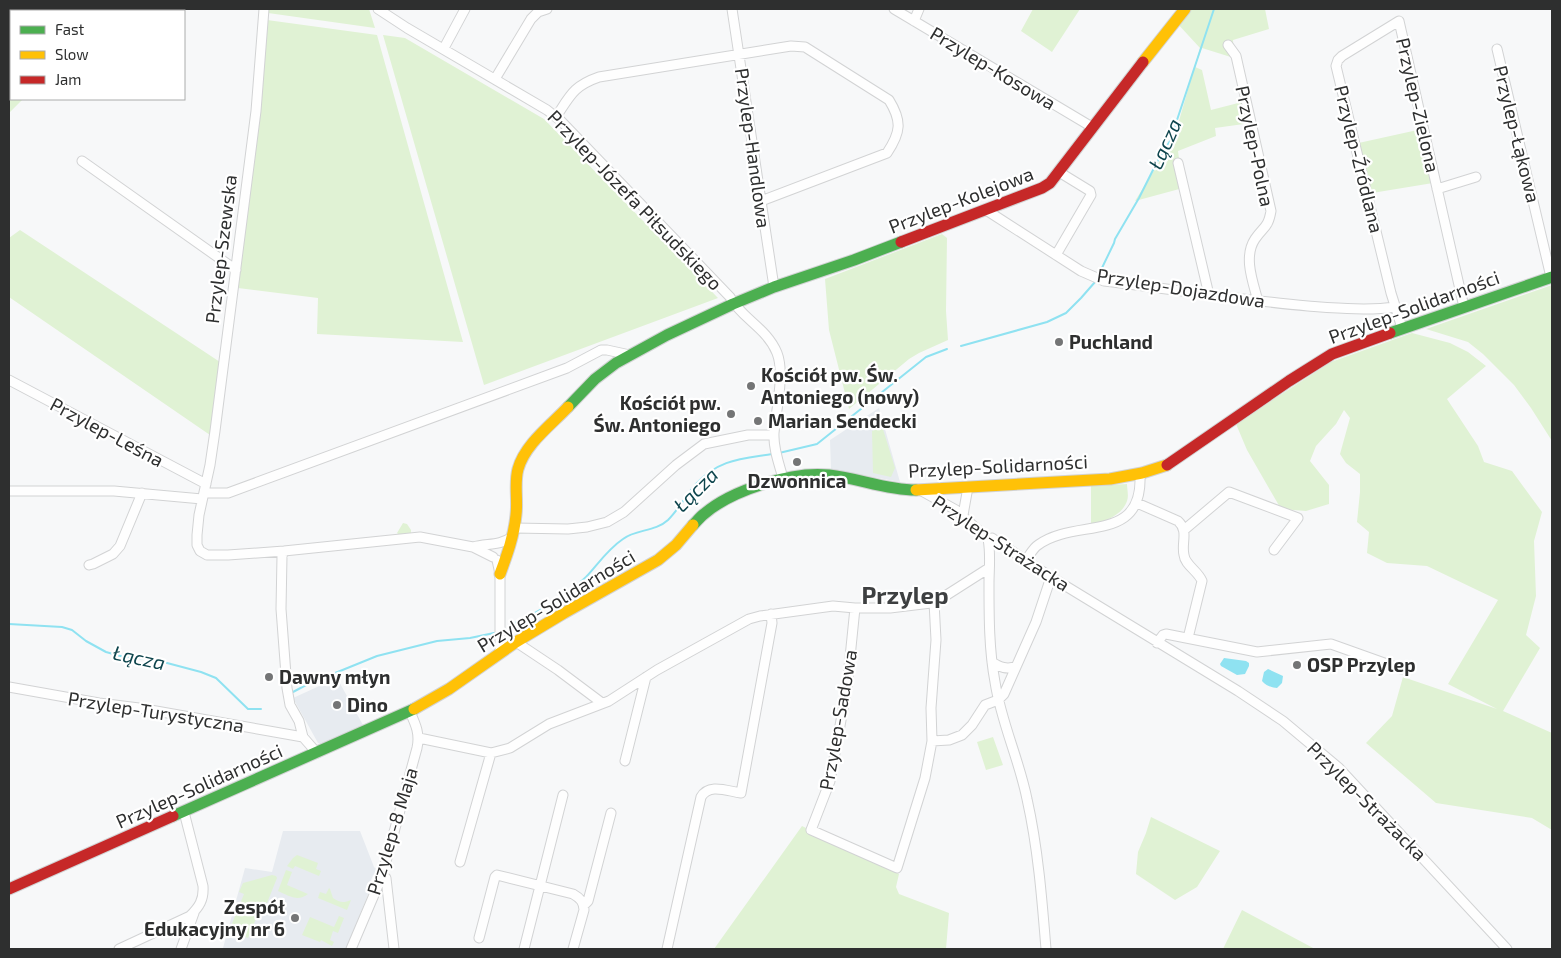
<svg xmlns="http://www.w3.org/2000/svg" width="1561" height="958" viewBox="0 0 1561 958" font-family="'Exo 2',sans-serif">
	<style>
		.built { fill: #e7ebf0 }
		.green { fill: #e0f2d4 }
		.water { fill: #8fe2f1 }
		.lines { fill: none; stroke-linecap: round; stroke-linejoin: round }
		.stream { stroke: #8fe2f1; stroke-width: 2 }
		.street-casing { stroke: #d2d3d4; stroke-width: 11 }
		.fast-casing { stroke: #d2d3d4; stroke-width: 13 }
		.slow-casing { stroke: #d2d3d4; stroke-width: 13 }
		.jam-casing { stroke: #d2d3d4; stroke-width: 13 }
		.street { stroke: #fefefe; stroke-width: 9 }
		.fast { stroke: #4caf50; stroke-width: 11 }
		.slow { stroke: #ffc107; stroke-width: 11 }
		.jam { stroke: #c62828; stroke-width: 11 }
		.poi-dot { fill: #747576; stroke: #fff; stroke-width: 2 }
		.labels { text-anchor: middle; stroke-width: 4.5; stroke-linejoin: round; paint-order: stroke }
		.street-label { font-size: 19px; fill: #2e2f2f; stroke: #fff }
		.poi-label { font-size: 19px; font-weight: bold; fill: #2e2f2f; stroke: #fff; text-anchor: start }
		.water-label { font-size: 20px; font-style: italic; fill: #0e454d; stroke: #fff }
		.district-label { font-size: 24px; font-weight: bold; fill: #3e4041; stroke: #fff }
	</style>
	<rect width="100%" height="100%" fill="#f7f8f9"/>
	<path class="built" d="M 879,408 L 900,482 L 831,469 L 830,440 Z
		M 337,678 L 363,725 L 321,744 L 318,743 L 293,698 Z
		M 283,831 L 360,831 L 374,867 L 378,871 L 373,875 L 370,883 L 371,887 L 346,949 L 226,949 L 223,948 L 245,868 L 272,872 Z"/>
	<path class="green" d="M 9,9 L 104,9 L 102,11 L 11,11 L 11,99 L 23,99 L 9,113 Z
		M 268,9 L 369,9 L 375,28 L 268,13 Z
		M 1033,9 L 1080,9 L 1052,52 L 1021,31 Z
		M 1188,9 L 1265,9 L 1269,29 L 1233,40 L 1234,58 L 1202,48 L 1195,67 L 1202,70 L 1211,110 L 1246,101 L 1251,123 L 1215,128 L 1216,136 L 1178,151 L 1183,188 L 1135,201 L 1174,138 L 1200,48 L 1176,22 Z
		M 267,20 L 377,35 L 463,342 L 317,334 L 318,298 L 238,288 Z
		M 383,35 L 405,38 L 544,119 L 718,298 L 484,385 Z
		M 1422,129 L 1433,183 L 1366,194 L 1354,144 Z
		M 20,230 L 220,362 L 210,435 L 9,297 L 9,238 Z
		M 942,234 L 947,238 L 946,311 L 948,340 L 919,353 L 909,359 L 849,409 L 829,330 L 825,279 Z
		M 1552,285 L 1552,441 L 1531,408 L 1514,385 L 1483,354 L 1468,342 L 1426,329 Z
		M 1412,333 L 1450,343 L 1468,352 L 1486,366 L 1447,399 L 1478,446 L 1484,462 L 1512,471 L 1542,512 L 1534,541 L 1536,596 L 1526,635 L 1540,648 L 1503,711 L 1552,733 L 1552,830 L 1532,818 L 1436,803 L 1366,743 L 1392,716 L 1403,677 L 1497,709 L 1448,684 L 1498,600 L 1427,566 L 1387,563 L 1367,553 L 1369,532 L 1357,522 L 1360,492 L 1360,474 L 1346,463 L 1340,454 L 1350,418 L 1344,410 L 1336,424 L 1316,446 L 1310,461 L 1329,485 L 1329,504 L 1306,511 L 1281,509 L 1247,450 L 1236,424 L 1331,362 Z
		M 882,426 L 895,468 L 891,477 L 873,473 L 872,431 Z
		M 1127,484 C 1127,489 1129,496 1127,501 C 1122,516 1104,521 1091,526 L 1091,486 Z
		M 403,523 L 407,524 L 411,530 L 411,534 L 400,536 L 397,533 Z
		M 993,737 L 1003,765 L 986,770 L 977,742 Z
		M 1151,817 L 1220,851 L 1197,887 L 1175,900 L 1136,874 L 1138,852 L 1146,833 Z
		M 802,826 L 899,874 L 896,887 L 899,894 L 949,913 L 946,949 L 714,949 Z
		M 297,855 L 318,863 L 316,869 L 321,871 L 319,876 L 295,866 L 293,869 L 287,866 L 293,858 Z
		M 286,870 L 292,872 L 287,885 L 308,894 C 298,902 289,896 278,891 Z
		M 272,875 L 276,876 L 277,878 L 267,903 L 263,902 L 248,938 L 229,931 L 244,894 L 239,892 L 243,883 Z
		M 329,888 L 330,889 L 333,898 C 340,903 344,903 351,900 L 347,910 L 318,898 L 320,892 L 326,894 Z
		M 1242,910 L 1315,949 L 1223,949 Z
		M 339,916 L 344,918 L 338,933 L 333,931 L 330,940 L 334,942 L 332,946 L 321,940 L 320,942 L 302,935 L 310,917 L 334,927 Z"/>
	<path class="water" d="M 1224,658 L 1246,661 L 1249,663 L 1249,666 L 1245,674 L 1237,675 L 1221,666 L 1220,664 Z
		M 1268,669 L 1283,676 L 1282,683 L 1277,688 C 1271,687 1266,686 1262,681 L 1264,672 Z"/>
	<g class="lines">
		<path class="stream" d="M 1100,272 L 1114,243 L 1115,239 L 1139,198 L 1158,160 L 1170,141 L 1214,9
			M 961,346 L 1047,322 L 1066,313 L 1081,298 L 1095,282
			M 779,453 L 817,444 L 926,357 L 947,349
			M 9,624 L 62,627 L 72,630 L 86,641 L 106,652 L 124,657 L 152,659 L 201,672 L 216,678 L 248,709 L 261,709
			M 509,626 C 533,615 567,596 586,577 C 598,564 608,549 623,539 C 636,529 655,532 668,520 C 679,509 686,495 696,484 C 719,459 741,459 772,454
			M 293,692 L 308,684 L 377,656 L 437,641 L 470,638 L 494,633"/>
		<defs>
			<path id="street" d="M 264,9 L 256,111 L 215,431 L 210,465 L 199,515 L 197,535 L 197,545 L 200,551 L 207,555 L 228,555 L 284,551 L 420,537 L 473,547 L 493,557
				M 378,9 L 407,28 L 547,110 L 561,121 L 730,297 C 741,318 767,328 777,353 C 785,373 776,411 774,433 C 773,448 779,464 783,478
				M 732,9 L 774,287
				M 894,9 L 1092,127
				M 914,21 L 919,9
				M 1228,45 L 1236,56 L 1271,211 C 1268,228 1264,226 1255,239 C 1243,257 1253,282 1258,301
				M 444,48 L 465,9
				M 1497,49 L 1551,277
				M 495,79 L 531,19 L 538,12 L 547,9
				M 556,117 C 570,96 573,86 599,77 L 791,46 L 805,47 L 889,100 C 902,121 901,132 887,153 L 761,201
				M 82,161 L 236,270
				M 1178,163 L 1209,295
				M 1437,189 L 1476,177
				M 986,210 L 1081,271 L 1104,281 C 1172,289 1240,300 1308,306 C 1335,308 1368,311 1395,307
				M 1056,255 L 1091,195 L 1090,191 L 1059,172
				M 1402,328 L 1391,293 L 1336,66 L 1338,60 L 1342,56 L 1399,21 L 1464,307
				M 9,380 L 206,484
				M 920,490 L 956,510 L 988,539 L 992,538 L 1051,577 L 1238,691 L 1283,721 L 1339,768 L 1507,949
				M 9,491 L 114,491 L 202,499
				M 204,493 L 228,493 L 567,368 L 601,350 L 607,350 L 630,355
				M 1137,503 L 1178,521 C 1189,531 1181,543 1184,555 C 1185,565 1198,571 1202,581 L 1188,638
				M 963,515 L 968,487
				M 515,528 L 568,529 L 587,527 L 607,522 L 624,512 L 676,465 L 704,444 L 748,435 L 774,435
				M 1184,530 L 1229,492 L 1298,518 L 1274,550
				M 988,539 C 991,554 989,569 989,584 C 989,617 989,650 995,682 C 1001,722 1019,759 1027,799 C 1038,848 1042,899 1046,949
				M 473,547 C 488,543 499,546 512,537
				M 284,551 L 282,556 L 281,609 L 287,688 L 290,705 L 299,721 L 303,737 L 317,753
				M 497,560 L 500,574 L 500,653
				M 1026,560 C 1030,555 1033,548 1038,545 C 1076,517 1143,545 1140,475
				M 89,565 L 93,564 L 113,554 L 120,546 L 142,493
				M 855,608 L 847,687 L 830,781 L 811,830 L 897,868 L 925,778 L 932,741 L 931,708 L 936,640 L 934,602
				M 516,642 L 558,670 L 602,703
				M 1157,643 L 1163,635 L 1166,634 L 1257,652 L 1331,644 L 1401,669
				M 992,662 C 1001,668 1006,669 1016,667
				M 9,687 L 99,703 L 139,708 L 303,737
				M 419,738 L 491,753 L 510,748 L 549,724 L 609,701 L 657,670 L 749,619 L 760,616 L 833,606 L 855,608 L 890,608 L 931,603 L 942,598 L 989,568
				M 932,741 L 949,740 L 962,735 L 972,725 L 985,705 L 998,700 L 1004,694 L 1036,622 L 1051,577
				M 625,761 L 646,677
				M 460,862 L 491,753
				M 382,876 L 386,878 L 394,949
				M 584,905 L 588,901 L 611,813
				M 479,938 L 495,877 L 497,875 L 573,894 C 580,898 584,902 584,910 L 573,949
				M 119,949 L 190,916 C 199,907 204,900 203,886 L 184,812
				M 181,949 L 194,913
				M 351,949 L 382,876 L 417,748 C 420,734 416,725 410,712
				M 524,949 L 563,795
				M 667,949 L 701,797 C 709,783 727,791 741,793 L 772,623 L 771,614"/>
			<path id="fast" d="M 1390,333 L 1552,277
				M 568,407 L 595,379 L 616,363 L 667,335 L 733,304 L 774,287 L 854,260 L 901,242
				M 693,525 C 697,521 700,517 704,514 C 732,490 792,471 829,475 C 858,478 886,490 916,490
				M 173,816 L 414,709"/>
			<path id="slow" d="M 1143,62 L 1185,9
				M 916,490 L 1110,479 L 1142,473 L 1167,465
				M 500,574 C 507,555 514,536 516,515 C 518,500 514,483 518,469 C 525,444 551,425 568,407
				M 414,709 L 449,689 L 516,642 L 564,613 L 658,560 L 676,545 L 693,525"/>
			<path id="jam" d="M 901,242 L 1042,188 L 1050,183 L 1143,62
				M 1167,465 L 1289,381 L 1332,354 L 1390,333
				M 9,889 L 173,816"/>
		</defs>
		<use href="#street" class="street-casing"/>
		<use href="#fast" class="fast-casing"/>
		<use href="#slow" class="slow-casing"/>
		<use href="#jam" class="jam-casing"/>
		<use href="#street" class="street"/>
		<use href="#fast" class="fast"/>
		<use href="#slow" class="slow"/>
		<use href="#jam" class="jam"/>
	</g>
	<g class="poi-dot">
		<circle cx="1059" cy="342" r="5"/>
		<circle cx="751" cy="386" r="5"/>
		<circle cx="731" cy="414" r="5"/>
		<circle cx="758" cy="421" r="5"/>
		<circle cx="797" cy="462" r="5"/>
		<circle cx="1297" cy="665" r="5"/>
		<circle cx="269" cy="677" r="5"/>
		<circle cx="337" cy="705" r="5"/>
		<circle cx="295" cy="918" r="5"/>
	</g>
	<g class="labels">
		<g class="street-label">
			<text transform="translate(993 68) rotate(31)" y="7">Przylep-Kosowa</text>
			<text transform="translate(1418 105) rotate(77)" y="7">Przylep-Zielona</text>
			<text transform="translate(1517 134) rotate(76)" y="7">Przylep-Łąkowa</text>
			<text transform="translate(1255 146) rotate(78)" y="7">Przylep-Polna</text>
			<text transform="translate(753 148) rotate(82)" y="7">Przylep-Handlowa</text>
			<text transform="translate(1359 159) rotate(76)" y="7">Przylep-Źródlana</text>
			<text transform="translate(635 200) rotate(46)" y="7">Przylep-Józefa Piłsudskiego</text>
			<text transform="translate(961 200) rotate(-21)" y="7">Przylep-Kolejowa</text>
			<text transform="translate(221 249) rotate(-83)" y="7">Przylep-Szewska</text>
			<text transform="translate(1181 288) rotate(9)" y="7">Przylep-Dojazdowa</text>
			<text transform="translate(1414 307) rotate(-20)" y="7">Przylep-Solidarności</text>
			<text transform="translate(107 432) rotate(28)" y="7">Przylep-Leśna</text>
			<text transform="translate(998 466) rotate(-3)" y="7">Przylep-Solidarności</text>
			<text transform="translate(1001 543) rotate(33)" y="7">Przylep-Strażacka</text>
			<text transform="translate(556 601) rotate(-31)" y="7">Przylep-Solidarności</text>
			<text transform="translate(156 712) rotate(9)" y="7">Przylep-Turystyczna</text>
			<text transform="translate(838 720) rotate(-80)" y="7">Przylep-Sadowa</text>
			<text transform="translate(199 786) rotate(-24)" y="7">Przylep-Solidarności</text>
			<text transform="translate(1367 801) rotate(45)" y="7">Przylep-Strażacka</text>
			<text transform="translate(392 831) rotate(-73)" y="7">Przylep-8 Maja</text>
		</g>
		<g class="poi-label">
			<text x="1069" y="349">Puchland</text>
			<text x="761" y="382">Kościół pw. Św.<tspan x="761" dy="22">Antoniego (nowy)</tspan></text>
			<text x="721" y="410" text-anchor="end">Kościół pw.<tspan x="721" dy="22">Św. Antoniego</tspan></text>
			<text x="768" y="428">Marian Sendecki</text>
			<text x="797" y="488" text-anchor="middle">Dzwonnica</text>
			<text x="1307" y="672">OSP Przylep</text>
			<text x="279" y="684">Dawny młyn</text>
			<text x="347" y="712">Dino</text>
			<text x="285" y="914" text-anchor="end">Zespół<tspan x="285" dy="22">Edukacyjny nr 6</tspan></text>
		</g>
		<g class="water-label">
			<text transform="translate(1165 144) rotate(-66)" y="7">Łącza</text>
			<text transform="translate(696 490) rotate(-45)" y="7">Łącza</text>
			<text transform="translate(139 658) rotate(12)" y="7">Łącza</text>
		</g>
		<g class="district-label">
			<text x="905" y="604">Przylep</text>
		</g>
	</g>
	<rect width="1561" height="958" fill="none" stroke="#2e2f2f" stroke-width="20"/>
	<rect x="10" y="10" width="175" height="90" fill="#ffffff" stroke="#abacac"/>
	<rect x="20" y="26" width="25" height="8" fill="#4caf50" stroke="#abacac"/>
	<text x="55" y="35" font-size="15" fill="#2e2f2f">Fast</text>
	<rect x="20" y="51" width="25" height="8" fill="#ffc107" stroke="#abacac"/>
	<text x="55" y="60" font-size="15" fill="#2e2f2f">Slow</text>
	<rect x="20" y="76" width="25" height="8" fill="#c62828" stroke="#abacac"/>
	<text x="55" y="85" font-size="15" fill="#2e2f2f">Jam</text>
</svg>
